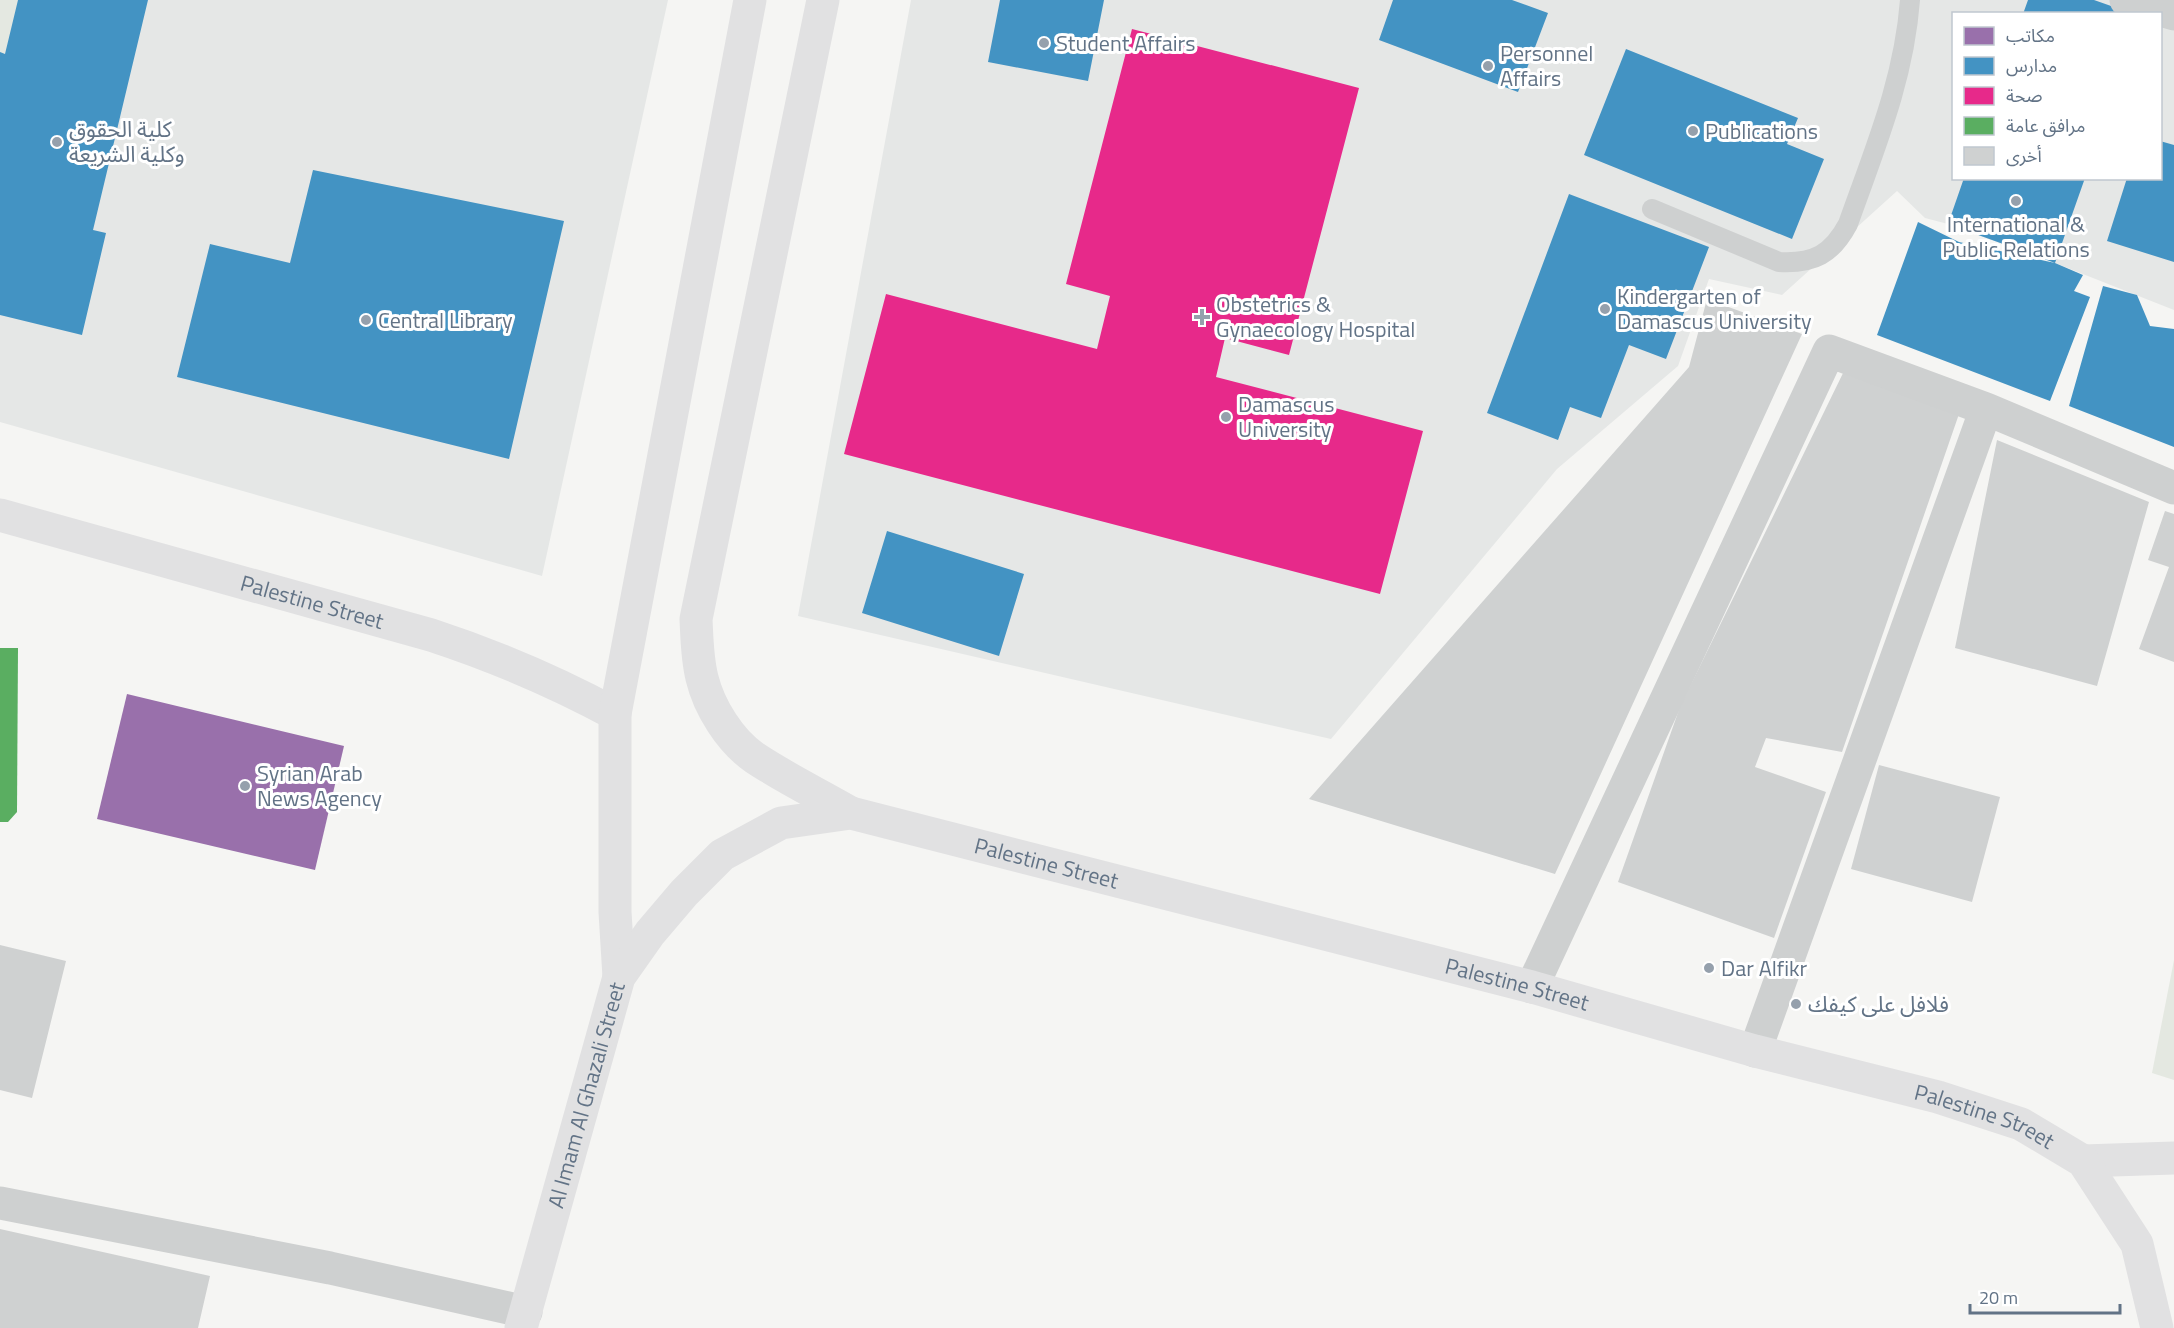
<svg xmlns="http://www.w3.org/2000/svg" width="2174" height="1328" viewBox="0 0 2174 1328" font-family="'Titillium Web','Noto Sans Arabic',sans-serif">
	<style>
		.built { fill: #e5e7e6; fill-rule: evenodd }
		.green { fill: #e4e8e1 }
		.offices { fill: #9970ab }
		.schools { fill: #4393c3 }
		.health { fill: #e7298a }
		.public { fill: #5aae61 }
		.building { fill: #cfd1d1 }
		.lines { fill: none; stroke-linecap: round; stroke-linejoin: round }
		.lane { stroke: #ced0d0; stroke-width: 20 }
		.street { stroke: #ced0d0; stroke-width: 33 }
		.secondary { stroke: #e1e1e2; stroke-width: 33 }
		.highway { stroke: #e1e1e2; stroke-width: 33 }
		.poi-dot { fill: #95a0ac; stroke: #fff; stroke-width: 2 }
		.labels { text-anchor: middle; stroke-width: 6; stroke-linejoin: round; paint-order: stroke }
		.poi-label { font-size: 22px; fill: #627386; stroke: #fff; text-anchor: start }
		.street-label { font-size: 22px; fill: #627386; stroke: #fff }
	</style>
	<rect width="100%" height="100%" fill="#f5f5f3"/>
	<path class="built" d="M 0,0 L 668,0 L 542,576 L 0,422 Z
		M 911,0 L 2174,0 L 2174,310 L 2055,263 L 1948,224 L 1925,218 L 1897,191 L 1782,295 L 1709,279 L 1678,366 L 1557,469 L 1331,739 L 798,616 ZM 1954,14 L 2160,14 L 2160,178 L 1954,178 Z"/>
	<path class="green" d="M 0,0 L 18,0 L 5,54 L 0,52 Z
		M 2174,960 L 2174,1080 L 2152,1073 Z"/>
	<path class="offices" d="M 127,694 L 344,746 L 315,870 L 97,819 Z"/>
	<path class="schools" d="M 18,0 L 148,0 L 93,230 L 106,233 L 82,335 L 0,315 L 0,52 L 5,54 Z
		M 1000,0 L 1104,0 L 1088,81 L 988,62 Z
		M 1393,0 L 1512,0 L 1548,13 L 1518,92 L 1379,40 Z
		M 2028,0 L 2094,0 L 2131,13 L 2023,14 Z
		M 1626,49 L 1798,118 L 1787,144 L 1824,159 L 1792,239 L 1584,155 Z
		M 2160,141 L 2174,145 L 2174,262 L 2107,241 L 2127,178 L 2160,178 Z
		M 313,170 L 564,221 L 509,459 L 177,377 L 210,244 L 290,263 Z
		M 1964,178 L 2085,178 L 2055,263 L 2083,275 L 2074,291 L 2090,297 L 2050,401 L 1877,335 L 1918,222 L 1959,242 L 2055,263 L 1948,224 Z
		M 1569,194 L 1709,247 L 1666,359 L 1629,345 L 1601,418 L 1570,407 L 1558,440 L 1487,413 Z
		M 2103,286 L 2137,295 L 2150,326 L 2174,329 L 2174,447 L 2069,406 Z
		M 887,531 L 1024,574 L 999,656 L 862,613 Z"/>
	<path class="health" d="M 1132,29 L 1359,88 L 1289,355 L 1225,338 L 1216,377 L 1423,431 L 1380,594 L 844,454 L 886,294 L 1097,349 L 1110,296 L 1066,284 Z"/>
	<path class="public" d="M 0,648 L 18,648 L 17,812 L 8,822 L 0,822 Z"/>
	<path class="building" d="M 1707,299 L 1802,334 L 1555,874 L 1309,799 L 1689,367 Z
		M 1846,367 L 1959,414 L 1842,752 L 1766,738 L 1755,767 L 1826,792 L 1774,938 L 1618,882 L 1680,707 Z
		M 1997,440 L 2149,502 L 2097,686 L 1955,648 Z
		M 2165,511 L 2174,514 L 2174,662 L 2139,649 L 2169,567 L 2148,560 Z
		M 1879,765 L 2000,797 L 1972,902 L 1851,869 Z
		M 0,945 L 66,961 L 32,1098 L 0,1090 Z
		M 0,1229 L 210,1276 L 198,1328 L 0,1328 Z"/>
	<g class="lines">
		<path class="lane" d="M 1652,209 L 1779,262 C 1814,264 1832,254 1848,224 C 1875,148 1904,80 1910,0"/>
		<path class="street" d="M 2126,0 L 2174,14
			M 1532,987 L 1829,351 L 1986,409 L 2174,488
			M 1755,1051 L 1986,409
			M 0,1203 L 330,1268 L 526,1312"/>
		<g class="secondary">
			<path d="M 823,0 L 696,619 C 697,639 697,658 702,678 C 709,707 730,741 755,758 C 785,778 820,795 851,813"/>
			<path id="s1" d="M 0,515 L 431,635 C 495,656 556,682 615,714"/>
			<path d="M 619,977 L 615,912 L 615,714 L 750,0"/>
			<path d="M 2083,1161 L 2174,1158"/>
		</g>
		<path class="highway" id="s2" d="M 521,1328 L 619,977 L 650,933 L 684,893 L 722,855 L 781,823 L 851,813 L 1532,987 L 1755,1051 L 1938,1097 L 2021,1124 L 2083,1161 L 2137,1244 L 2157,1328"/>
	</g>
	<g class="poi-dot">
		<circle cx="1044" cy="43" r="6"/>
		<circle cx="1488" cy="66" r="6"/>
		<circle cx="1693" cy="131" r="6"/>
		<circle cx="57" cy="142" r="6"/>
		<circle cx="2016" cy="201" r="6"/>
		<circle cx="1605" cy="309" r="6"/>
		<path d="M1199 308h6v6h6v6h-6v6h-6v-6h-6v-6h6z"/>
		<circle cx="366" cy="320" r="6"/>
		<circle cx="1226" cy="417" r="6"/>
		<circle cx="245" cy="786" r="6"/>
		<circle cx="1709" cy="968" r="6"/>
		<circle cx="1796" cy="1004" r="6"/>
	</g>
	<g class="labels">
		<g class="poi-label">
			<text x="1056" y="51">Student Affairs</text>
			<text x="1500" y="61">Personnel<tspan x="1500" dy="25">Affairs</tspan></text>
			<text x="69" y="137">كلية الحقوق<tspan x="69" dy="25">وكلية الشريعة</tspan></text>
			<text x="1705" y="139">Publications</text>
			<text x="2016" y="232" text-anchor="middle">International &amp;<tspan x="2016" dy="25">Public Relations</tspan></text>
			<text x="1617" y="304">Kindergarten of<tspan x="1617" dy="25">Damascus University</tspan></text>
			<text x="1216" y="312">Obstetrics &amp;<tspan x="1216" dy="25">Gynaecology Hospital</tspan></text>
			<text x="378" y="328">Central Library</text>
			<text x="1238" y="412">Damascus<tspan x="1238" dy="25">University</tspan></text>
			<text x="257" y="781">Syrian Arab<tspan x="257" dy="25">News Agency</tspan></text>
			<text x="1721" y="976">Dar Alfikr</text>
			<text x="1808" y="1012">فلافل على كيفك</text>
		</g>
		<g class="street-label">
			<text dy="8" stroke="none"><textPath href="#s1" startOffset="324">Palestine Street</textPath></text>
			<text dy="8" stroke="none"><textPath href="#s2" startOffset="864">Palestine Street</textPath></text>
			<text dy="8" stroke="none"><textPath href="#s2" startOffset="1350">Palestine Street</textPath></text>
			<text dy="8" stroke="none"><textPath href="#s2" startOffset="242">Al Imam Al Ghazali Street</textPath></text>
			<text dy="8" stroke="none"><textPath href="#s2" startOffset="1836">Palestine Street</textPath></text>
		</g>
	</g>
	<rect x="1952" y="12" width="210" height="168" fill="#ffffff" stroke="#c0c7cf" stroke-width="1.5"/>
	<rect x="1964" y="27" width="30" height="18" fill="#9970ab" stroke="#c0c7cf" stroke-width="1.5"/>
	<text x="2006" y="42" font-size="18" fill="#627386">مكاتب</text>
	<rect x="1964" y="57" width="30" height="18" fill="#4393c3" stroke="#c0c7cf" stroke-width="1.5"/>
	<text x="2006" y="72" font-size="18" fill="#627386">مدارس</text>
	<rect x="1964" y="87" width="30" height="18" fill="#e7298a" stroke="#c0c7cf" stroke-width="1.5"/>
	<text x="2006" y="102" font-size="18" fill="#627386">صحة</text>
	<rect x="1964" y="117" width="30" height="18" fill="#5aae61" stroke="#c0c7cf" stroke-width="1.5"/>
	<text x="2006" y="132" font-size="18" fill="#627386">مرافق عامة</text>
	<rect x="1964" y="147" width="30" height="18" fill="#cfd1d1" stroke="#c0c7cf" stroke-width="1.5"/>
	<text x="2006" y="162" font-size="18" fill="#627386">أخرى</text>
	<path d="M1970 1304v9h150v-9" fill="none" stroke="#627386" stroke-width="3"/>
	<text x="1979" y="1304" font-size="18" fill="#627386" stroke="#ffffff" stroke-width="4.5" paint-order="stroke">20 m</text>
</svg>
